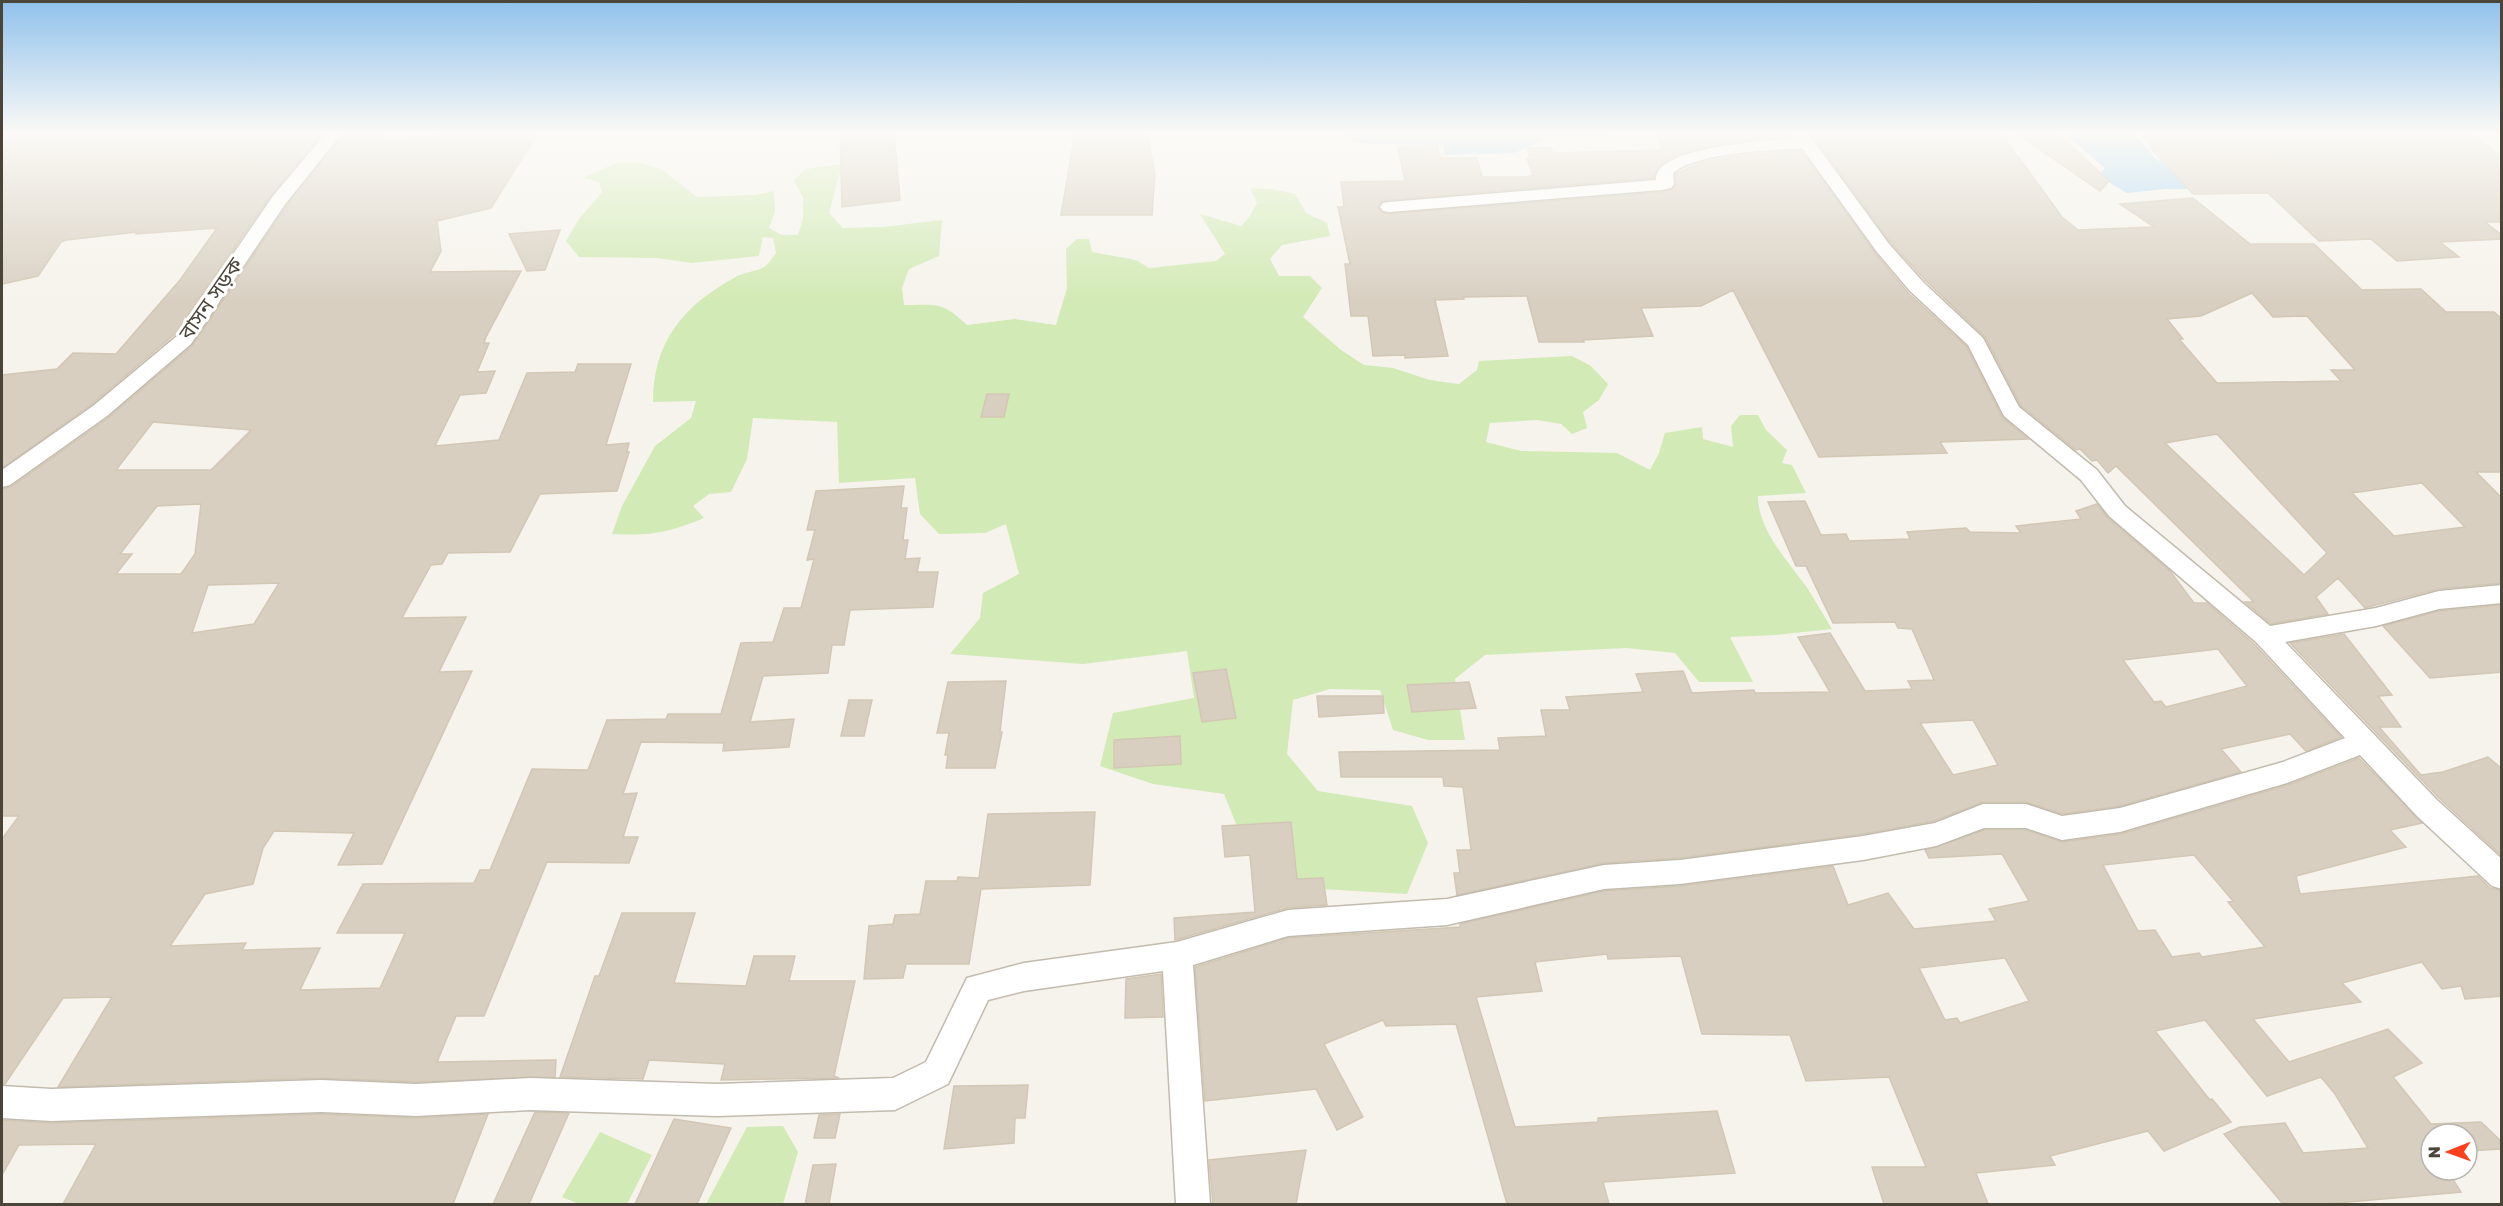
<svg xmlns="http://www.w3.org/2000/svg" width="2503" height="1206" viewBox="0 0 2503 1206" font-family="'Golos Text','Noto Sans Bengali',sans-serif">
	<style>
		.green { fill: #d2eab5 }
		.water { fill: #a9d4f2 }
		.building { fill: #d8cfc1; stroke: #d3c7b4; stroke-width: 1.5; fill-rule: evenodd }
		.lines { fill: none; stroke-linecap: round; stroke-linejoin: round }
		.street-casing { stroke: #c2bbae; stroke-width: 3 }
		.street { fill: #fff; fill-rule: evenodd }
		.labels { text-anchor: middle; stroke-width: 6; stroke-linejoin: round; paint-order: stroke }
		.street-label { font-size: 21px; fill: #4b4439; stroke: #fff }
	</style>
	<rect width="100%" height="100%" fill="#f6f3ec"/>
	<path class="green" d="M 639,162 L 661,169 L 697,197 L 756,195 L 774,191 L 775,211 L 769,228 L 782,235 L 798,235 L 803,219 L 803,198 L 794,180 L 806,169 L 842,164 L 829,213 L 843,228 L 883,227 L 942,220 L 939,256 L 909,269 L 902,288 L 904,305 C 937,305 942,301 967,325 L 1015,319 L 1056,325 L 1067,288 L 1066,249 L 1077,239 L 1089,239 L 1092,252 L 1136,260 L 1149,268 L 1216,261 L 1225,254 L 1200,214 L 1241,226 L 1250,216 L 1257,203 L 1250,188 L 1273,189 L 1295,194 L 1306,213 L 1327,223 L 1330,236 L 1282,245 L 1270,259 L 1279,276 L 1310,276 L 1322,288 L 1303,317 L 1341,350 L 1364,365 L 1393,368 L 1430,380 L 1459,384 L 1477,370 L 1479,361 L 1572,356 L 1591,366 L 1608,384 L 1599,400 L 1583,412 L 1587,428 L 1572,434 L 1561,424 L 1537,420 L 1490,423 L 1486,442 L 1521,451 L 1617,453 L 1650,470 L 1659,453 L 1665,433 L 1702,427 L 1703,439 L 1733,447 L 1731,426 L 1740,415 L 1758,415 L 1766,430 L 1787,450 L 1782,463 L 1792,465 L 1806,493 L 1758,496 C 1758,531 1789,562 1808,589 C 1816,602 1824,616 1832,629 L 1776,635 L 1730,637 L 1753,682 L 1699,682 L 1675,653 L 1626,648 L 1485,655 L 1455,679 L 1465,740 L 1428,740 L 1393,730 L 1380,690 L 1330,689 L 1293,700 L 1287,754 L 1318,791 L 1412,806 L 1428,843 L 1407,894 L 1321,889 L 1263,891 L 1224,794 L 1153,784 L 1100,766 L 1113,713 L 1194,698 L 1187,651 L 1083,664 L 950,654 L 980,618 L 983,593 L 1019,574 L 1006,524 L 985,533 L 939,534 L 920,514 L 915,478 L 839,483 L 837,422 L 753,418 L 747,459 L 731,492 L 709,494 L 693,506 L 704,518 C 668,533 650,536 612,534 L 622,506 L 655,446 L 691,418 L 696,401 L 653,402 C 653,342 683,306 734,278 C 743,272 755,272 764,267 C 769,264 773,257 776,253 L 773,238 L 763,237 L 759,256 L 692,263 L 657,258 L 579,257 L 566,241 L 579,219 L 602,192 L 599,182 L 583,178 L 616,163 Z
		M 783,1126 L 798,1152 L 783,1204 L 706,1204 L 747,1127 Z
		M 600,1132 L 652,1155 L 627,1204 L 579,1204 L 562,1197 Z"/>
	<path class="water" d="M 1343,133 L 1611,133 L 1608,136 L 1550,137 L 1514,153 L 1445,155 L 1443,145 L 1369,144 L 1344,138 Z
		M 2064,133 L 2134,133 L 2155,158 L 2164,164 L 2194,164 L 2210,189 L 2165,189 L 2127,193 L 2102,178 L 2101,172 L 2105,168 Z"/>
	<path class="building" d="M 2,133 L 323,133 L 271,195 L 175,334 L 92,404 L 2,468 L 2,375 L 57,369 L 73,353 L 116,354 L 180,280 L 217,228 L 136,234 L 137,232 L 66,240 L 61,242 L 38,276 L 2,284 Z
		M 344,133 L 386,133 L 379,142 L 466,133 L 538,133 L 491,208 L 437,221 L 441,251 L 430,272 L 521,271 L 486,337 L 484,343 L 489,343 L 477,372 L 495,371 L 486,393 L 460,395 L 435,446 L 499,440 L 527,373 L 575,372 L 578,364 L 631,364 L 606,445 L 629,443 L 627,452 L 629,452 L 617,491 L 540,494 L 510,552 L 448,553 L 442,564 L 431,565 L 402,618 L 466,617 L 439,672 L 472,671 L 382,864 L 338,865 L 354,833 L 274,831 L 263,848 L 253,884 L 205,894 L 170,946 L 246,943 L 242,950 L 320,948 L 300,990 L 380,988 L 405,933 L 337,933 L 363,884 L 474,883 L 480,870 L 490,870 L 532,769 L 588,770 L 607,720 L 666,719 L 668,714 L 721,714 L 741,643 L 773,642 L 784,608 L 801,608 L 814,559 L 807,560 L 815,530 L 807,530 L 816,491 L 904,486 L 901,508 L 907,508 L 903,540 L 908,540 L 905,559 L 920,558 L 917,572 L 938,572 L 933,607 L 850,610 L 844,645 L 832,645 L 828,673 L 763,676 L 750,722 L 794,719 L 789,747 L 723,751 L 724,743 L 641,742 L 623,794 L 637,793 L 623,837 L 638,837 L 629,863 L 547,862 L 484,1016 L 456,1016 L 437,1062 L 556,1060 L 555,1077 L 416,1082 L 321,1078 L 58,1087 L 112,997 L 63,998 L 5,1084 L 2,1084 L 2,839 L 19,816 L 2,816 L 2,489 L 11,487 L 108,418 L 192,346 L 288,204 ZM 153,422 L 251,430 L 211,470 L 116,470 ZM 201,504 L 195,554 L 181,574 L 116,574 L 132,554 L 120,554 L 157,506 ZM 279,583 L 254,624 L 192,633 L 208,585 Z
		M 840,133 L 894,133 L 900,200 L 842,207 Z
		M 1075,133 L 1147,133 L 1155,174 L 1152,215 L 1061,215 Z
		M 1655,133 L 1790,133 L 1791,136 L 1739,141 L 1692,150 L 1672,157 L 1659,167 L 1654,178 L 1389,200 L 1381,202 L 1378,207 L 1381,212 L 1389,214 L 1661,192 L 1673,189 L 1676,184 L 1675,174 L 1700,163 L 1735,156 L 1801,150 L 1875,253 L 1908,293 L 1966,346 L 2002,417 L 2028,439 L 1940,442 L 1947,453 L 1819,457 L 1733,290 L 1701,306 L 1641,308 L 1653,336 L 1583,340 L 1584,342 L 1539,342 L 1527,296 L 1463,297 L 1464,299 L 1435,300 L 1448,356 L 1405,358 L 1405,355 L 1373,356 L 1368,316 L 1351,316 L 1345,264 L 1350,264 L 1338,207 L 1344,207 L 1341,182 L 1405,181 L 1398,147 L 1437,146 L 1440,158 L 1477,158 L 1482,177 L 1527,177 L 1533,175 L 1527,159 L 1530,159 L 1527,148 L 1551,148 L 1553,153 L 1663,150 Z
		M 1811,133 L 2001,133 L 2062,217 L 2078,230 L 2154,227 L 2120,204 L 2193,198 L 2250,244 L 2314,244 L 2362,290 L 2421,289 L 2446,312 L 2494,312 L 2502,319 L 2502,472 L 2476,472 L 2502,498 L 2502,583 L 2438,589 L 2365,608 L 2338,578 L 2316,597 L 2328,614 L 2271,624 L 2245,602 L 2254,602 L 2116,466 L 2108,473 L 2097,460 L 2092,461 L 2080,449 L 2076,450 L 2021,406 L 1985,337 L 1926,281 L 1891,243 ZM 2252,293 L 2273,317 L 2307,316 L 2355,370 L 2331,370 L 2341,381 L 2217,383 L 2179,339 L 2183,339 L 2167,319 L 2201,316 ZM 2217,434 L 2327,553 L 2304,575 L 2165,443 ZM 2422,483 L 2465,527 L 2394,536 L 2352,493 Z
		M 2016,133 L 2057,133 L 2109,181 L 2100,191 Z
		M 2141,133 L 2470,133 L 2502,157 L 2502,222 L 2485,222 L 2502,235 L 2502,239 L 2440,242 L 2459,257 L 2397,261 L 2371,239 L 2319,241 L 2268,193 L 2193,194 L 2151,149 L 2154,149 Z
		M 560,230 L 545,270 L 527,271 L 509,234 Z
		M 987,394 L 1009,394 L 1004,417 L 981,417 Z
		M 1805,501 L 1821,535 L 1846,534 L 1849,541 L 1910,539 L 1907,532 L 1966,528 L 1970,532 L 2021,533 L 2016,526 L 2081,519 L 2076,511 L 2097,504 L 2108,518 L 2170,571 L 2194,603 L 2207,603 L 2254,644 L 2341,737 L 2306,751 L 2290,734 L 2221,749 L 2241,772 L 2120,806 L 2062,814 L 2026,802 L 1983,802 L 1934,821 L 1863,834 L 1680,858 L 1604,863 L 1457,895 L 1454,873 L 1460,873 L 1457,850 L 1471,850 L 1463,787 L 1444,786 L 1443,777 L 1341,777 L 1339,752 L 1500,750 L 1498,738 L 1546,736 L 1541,710 L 1570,710 L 1566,697 L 1643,692 L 1636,674 L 1683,671 L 1692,693 L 1754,690 L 1755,693 L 1830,692 L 1798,637 L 1830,633 L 1865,691 L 1912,689 L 1908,681 L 1934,680 L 1912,629 L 1898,628 L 1895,622 L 1833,623 L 1806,566 L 1796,566 L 1768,502 ZM 2218,649 L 2247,686 L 2166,707 L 2161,701 L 2154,702 L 2123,660 ZM 1973,720 L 1998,765 L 1953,775 L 1920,723 Z
		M 2502,605 L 2502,672 L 2430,678 L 2383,626 L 2439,611 Z
		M 2344,634 L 2392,695 L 2378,696 L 2401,727 L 2379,727 L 2421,775 L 2443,772 L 2488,757 L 2502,769 L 2502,856 L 2439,798 L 2290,643 Z
		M 1226,669 L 1236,718 L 1202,722 L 1193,673 Z
		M 1006,681 L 1000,732 L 1002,732 L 995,768 L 946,768 L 948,755 L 945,755 L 949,733 L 937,733 L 948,682 Z
		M 1469,682 L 1476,708 L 1412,712 L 1407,685 Z
		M 1317,696 L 1383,696 L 1384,713 L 1319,717 Z
		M 849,700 L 872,700 L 864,736 L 841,736 Z
		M 1180,736 L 1181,764 L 1114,768 L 1114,740 Z
		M 2359,758 L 2422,823 L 2390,830 L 2406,847 L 2296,876 L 2300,894 L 2478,876 L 2490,888 L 2502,891 L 2502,996 L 2465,999 L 2461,986 L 2442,989 L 2422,962 L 2342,983 L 2361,1002 L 2253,1019 L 2289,1062 L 2388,1029 L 2422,1063 L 2393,1077 L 2431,1124 L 2481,1122 L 2502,1142 L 2502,1149 L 2467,1151 L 2467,1134 L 2431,1134 L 2431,1170 L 2447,1170 L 2461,1192 L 2326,1204 L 2283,1204 L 2224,1134 L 2240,1127 L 2285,1123 L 2303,1153 L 2368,1148 L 2335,1094 L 2321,1077 L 2267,1096 L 2205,1020 L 2155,1031 L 2210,1100 L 2212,1099 L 2231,1122 L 2164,1151 L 2148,1131 L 2050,1156 L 2055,1165 L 1976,1173 L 1988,1204 L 1884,1204 L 1872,1167 L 1926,1167 L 1889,1077 L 1806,1081 L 1790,1035 L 1702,1034 L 1681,956 L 1608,959 L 1607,954 L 1535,962 L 1542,991 L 1476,997 L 1515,1127 L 1598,1122 L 1598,1118 L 1717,1111 L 1735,1173 L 1603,1182 L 1609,1204 L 1507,1204 L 1456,1024 L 1386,1026 L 1383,1020 L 1324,1044 L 1363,1117 L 1337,1130 L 1316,1089 L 1205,1101 L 1195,967 L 1288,938 L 1460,927 L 1460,924 L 1604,891 L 1680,886 L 1833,866 L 1848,905 L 1888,893 L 1914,929 L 1996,921 L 1989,909 L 2029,901 L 2002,854 L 1929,858 L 1925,850 L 1984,830 L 2026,830 L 2062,842 L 2121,834 L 2288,785 ZM 2194,855 L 2233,901 L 2228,902 L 2265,947 L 2202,957 L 2199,953 L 2172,957 L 2155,930 L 2138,931 L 2103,865 ZM 2005,958 L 2029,1001 L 1960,1023 L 1957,1018 L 1945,1020 L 1919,968 Z
		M 1095,812 L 1090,885 L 981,889 L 969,964 L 906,964 L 903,978 L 864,979 L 869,926 L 893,924 L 895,915 L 920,914 L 926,881 L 957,881 L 958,877 L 979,878 L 988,814 Z
		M 1291,822 L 1297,879 L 1323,878 L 1327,905 L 1287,908 L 1175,940 L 1174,918 L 1255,912 L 1250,855 L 1225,857 L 1222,826 Z
		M 622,913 L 695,913 L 674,983 L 746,986 L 754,956 L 795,956 L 789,981 L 855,981 L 834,1076 L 839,1078 L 721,1080 L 725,1064 L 649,1060 L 643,1079 L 560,1077 L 595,976 L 599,976 Z
		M 1161,974 L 1163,1017 L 1125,1018 L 1126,979 Z
		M 1028,1085 L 1025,1118 L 1015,1118 L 1014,1143 L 944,1149 L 954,1086 Z
		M 535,1112 L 569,1113 L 529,1204 L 493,1204 Z
		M 321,1114 L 416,1118 L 488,1114 L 453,1204 L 63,1204 L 96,1144 L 19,1145 L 2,1175 L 2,1120 L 51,1123 Z
		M 840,1114 L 835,1138 L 814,1138 L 819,1115 Z
		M 674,1119 L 731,1128 L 697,1204 L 635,1204 Z
		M 1306,1150 L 1296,1204 L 1213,1204 L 1209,1160 Z
		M 836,1164 L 829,1204 L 805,1204 L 813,1165 Z"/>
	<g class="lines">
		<defs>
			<path id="street" d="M 326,133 L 342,133 L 286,203 L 191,344 L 107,416 L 10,485 L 2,487 L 2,470 L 93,406 L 177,336 L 273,196 Z
				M 1792,133 L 1808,133 L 1889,244 L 1924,283 L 1983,338 L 2019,407 L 2097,470 L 2125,506 L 2270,626 L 2376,608 L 2439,591 L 2502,585 L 2502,603 L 2439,609 L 2376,626 L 2285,642 L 2437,800 L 2502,859 L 2502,889 L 2492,886 L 2417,816 L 2360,755 L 2287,783 L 2120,832 L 2062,840 L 2026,828 L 1984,828 L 1936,846 L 1863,860 L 1680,884 L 1604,889 L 1447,925 L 1288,936 L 1193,965 L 1210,1204 L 1176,1204 L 1163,971 L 1024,991 L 988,1000 L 948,1084 L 895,1110 L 717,1116 L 530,1110 L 416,1116 L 321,1112 L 51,1121 L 2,1118 L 2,1086 L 51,1089 L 321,1080 L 416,1084 L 530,1078 L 717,1084 L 893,1078 L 926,1062 L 967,978 L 1024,963 L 1177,942 L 1288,910 L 1447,899 L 1604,865 L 1680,860 L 1863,836 L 1935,823 L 1983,804 L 2026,804 L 2062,816 L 2120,808 L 2283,762 L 2345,738 L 2256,642 L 2109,516 L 2081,480 L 2004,416 L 1968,345 L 1910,291 L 1877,252 L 1802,148 C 1768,151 1699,152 1673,173 L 1674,184 L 1671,188 L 1661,190 L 1389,212 L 1383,211 L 1380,207 L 1383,203 L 1389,202 L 1656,180 C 1654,146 1769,141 1795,138 Z"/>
		</defs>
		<use href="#street" class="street-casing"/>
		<use href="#street" class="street"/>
	</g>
	<linearGradient id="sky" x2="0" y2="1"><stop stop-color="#8fc1ec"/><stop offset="0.44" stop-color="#fbfaf6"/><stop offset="1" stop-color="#fbfaf6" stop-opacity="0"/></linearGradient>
	<rect width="2503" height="302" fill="url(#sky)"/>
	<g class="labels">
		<g class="street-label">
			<text transform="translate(211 299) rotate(-55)" y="7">বাসন সড়ক</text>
		</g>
	</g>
	<rect width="2503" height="1206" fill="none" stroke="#4b4439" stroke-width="6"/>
	<g transform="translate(2449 1152) rotate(269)"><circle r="28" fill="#ffffff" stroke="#b7b4b0" stroke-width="1.5"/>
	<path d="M0-4.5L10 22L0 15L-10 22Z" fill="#fc3f1d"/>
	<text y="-9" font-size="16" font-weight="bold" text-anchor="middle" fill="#4b4439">N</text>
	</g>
</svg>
